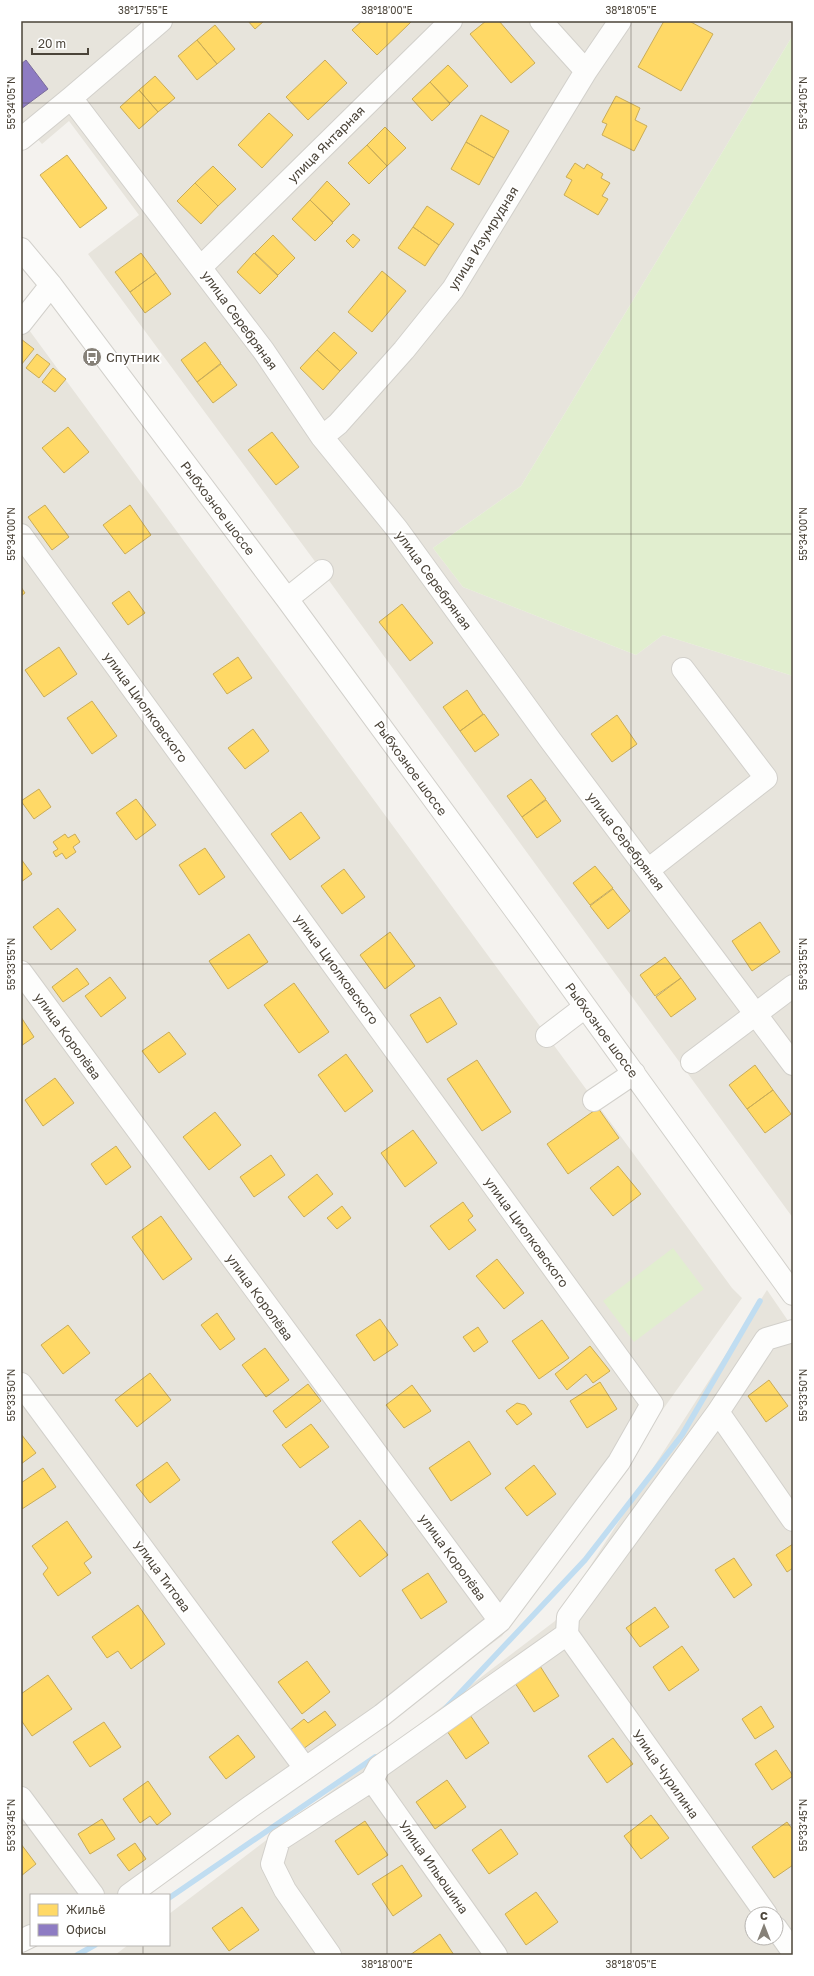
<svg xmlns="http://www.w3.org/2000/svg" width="814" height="1976" viewBox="0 0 814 1976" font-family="'Golos Text',sans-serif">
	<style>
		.residential { fill: #e7e4dc; fill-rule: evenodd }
		.green { fill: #e1eecf }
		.homes { fill: #ffd966; stroke: #c9ac58 }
		.offices { fill: #8e7cc3; stroke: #7a6b9a }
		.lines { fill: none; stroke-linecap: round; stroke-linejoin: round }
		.stream { stroke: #c0ddf1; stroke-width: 5.5 }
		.minor-casing { stroke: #d2d0cb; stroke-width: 24 }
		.minor { stroke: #fdfdfc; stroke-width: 22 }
		.ticks { fill: none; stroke: #4b4439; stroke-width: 1; stroke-opacity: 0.45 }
		.labels { text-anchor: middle; stroke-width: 4; stroke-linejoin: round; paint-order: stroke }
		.street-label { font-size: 13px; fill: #4b4439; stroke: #fff }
		.poi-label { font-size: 13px; fill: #4b4439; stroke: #fff; text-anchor: start }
		.neatline { fill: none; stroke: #4b4439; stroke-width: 1.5 }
		.ticks-label { font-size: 10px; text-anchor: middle; fill: #4b4439 }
	</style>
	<rect width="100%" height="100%" fill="#f4f2ee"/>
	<path class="residential" d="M 21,21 L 793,21 L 793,35 L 521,486 L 433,548 L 463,587 L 636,655 L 663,635 L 793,676 L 793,1218 L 322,571 L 88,254 L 139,215 L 69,121 L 42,144 L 21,120 Z
		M 21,319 L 732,1288 L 742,1298 L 502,1636 L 149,1895 L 31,1895 L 31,1945 L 21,1950 Z
		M 767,1290 L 793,1328 L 793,1955 L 115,1955 L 128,1945 L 169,1945 L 169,1914 L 555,1621 ZM 752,1914 L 776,1914 L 776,1938 L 752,1938 Z"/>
	<path class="green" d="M 793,35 L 793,676 L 663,635 L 636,655 L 463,587 L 433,548 L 521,486 Z
		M 673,1248 L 704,1289 L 634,1342 L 603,1301 Z"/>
	<path class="homes" d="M 248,21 L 264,21 L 255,29 Z
		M 362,21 L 410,21 L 411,22 L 377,55 L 352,30 Z
		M 486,21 L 499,21 L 535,63 L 511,83 L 470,34 Z
		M 664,21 L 689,21 L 713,34 L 681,91 L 638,67 Z
		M 215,25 L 235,49 L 217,64 L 197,40 Z
		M 197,40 L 217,64 L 197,80 L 178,56 Z
		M 325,60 L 347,83 L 308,120 L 286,97 Z
		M 448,65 L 468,86 L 450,103 L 430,82 Z
		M 155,76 L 175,98 L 158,112 L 139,90 Z
		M 430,82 L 450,104 L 432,121 L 412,99 Z
		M 139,90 L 158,112 L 139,129 L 120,107 Z
		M 616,96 L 640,108 L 635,120 L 647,126 L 634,151 L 602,135 L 607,124 L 602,122 Z
		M 269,113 L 293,135 L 262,168 L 238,145 Z
		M 481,115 L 509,131 L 494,158 L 466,142 Z
		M 385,127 L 406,148 L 387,166 L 367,145 Z
		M 466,142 L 494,158 L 479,185 L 451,169 Z
		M 367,145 L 387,166 L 369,184 L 348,163 Z
		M 67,155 L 107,208 L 80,228 L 40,175 Z
		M 575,163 L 584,169 L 587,164 L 603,174 L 601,178 L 610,183 L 602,196 L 608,199 L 598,215 L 564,195 L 572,180 L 566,177 Z
		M 213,166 L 236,189 L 218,206 L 195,183 Z
		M 327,181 L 350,204 L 333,222 L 310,200 Z
		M 195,183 L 218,206 L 201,224 L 177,201 Z
		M 310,200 L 333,223 L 315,241 L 292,219 Z
		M 427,206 L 454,224 L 439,245 L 413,227 Z
		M 413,227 L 439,245 L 425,266 L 398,248 Z
		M 353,234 L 360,240 L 353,248 L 346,241 Z
		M 273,235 L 295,258 L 278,275 L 255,253 Z
		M 141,253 L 156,273 L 130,292 L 115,272 Z
		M 254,253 L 278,276 L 260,294 L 237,272 Z
		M 382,271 L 406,291 L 372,332 L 348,312 Z
		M 156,273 L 171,294 L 145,313 L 130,292 Z
		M 334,332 L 357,353 L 340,371 L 317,350 Z
		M 21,339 L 34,349 L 21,365 Z
		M 205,342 L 221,363 L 197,382 L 181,360 Z
		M 317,350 L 340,371 L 323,390 L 300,368 Z
		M 37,354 L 50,364 L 39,378 L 26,368 Z
		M 221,364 L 237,385 L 213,403 L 197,382 Z
		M 53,368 L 66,379 L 55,392 L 42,382 Z
		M 68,427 L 89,452 L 64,473 L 42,448 Z
		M 272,432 L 299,467 L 276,485 L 248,450 Z
		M 45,505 L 69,537 L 52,550 L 28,517 Z
		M 130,505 L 151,535 L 125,554 L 103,525 Z
		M 21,587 L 25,593 L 21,596 Z
		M 129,591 L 145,613 L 128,625 L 112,603 Z
		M 402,604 L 433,643 L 410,661 L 379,622 Z
		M 59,647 L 77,674 L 44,697 L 25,670 Z
		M 238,657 L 252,678 L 227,694 L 213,674 Z
		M 467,690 L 483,714 L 460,731 L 443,707 Z
		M 92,701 L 117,736 L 92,754 L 67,718 Z
		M 484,714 L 499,735 L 475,752 L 460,731 Z
		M 617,715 L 637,744 L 612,762 L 591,734 Z
		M 253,729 L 269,751 L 245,769 L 228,748 Z
		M 531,779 L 546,799 L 522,817 L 507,796 Z
		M 39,789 L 51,807 L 34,819 L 21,801 Z
		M 136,799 L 156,825 L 136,840 L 116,813 Z
		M 546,800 L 561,821 L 537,838 L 522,817 Z
		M 301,812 L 320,838 L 290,860 L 271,834 Z
		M 65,834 L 68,838 L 75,834 L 80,842 L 73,847 L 76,852 L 66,859 L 62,853 L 56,857 L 53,852 L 58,849 L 53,842 Z
		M 205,848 L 225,877 L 199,895 L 179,865 Z
		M 21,859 L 32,874 L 21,882 Z
		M 595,866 L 613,888 L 590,905 L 573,883 Z
		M 344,869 L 365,897 L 342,914 L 321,886 Z
		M 613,889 L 630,911 L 608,929 L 590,906 Z
		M 58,908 L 76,930 L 51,950 L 33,927 Z
		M 760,922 L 780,952 L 752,971 L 732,941 Z
		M 390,932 L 415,966 L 385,989 L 360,955 Z
		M 249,934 L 268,962 L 228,989 L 209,961 Z
		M 665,957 L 681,978 L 655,996 L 640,975 Z
		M 77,968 L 89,984 L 63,1002 L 52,987 Z
		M 110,977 L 126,998 L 101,1017 L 85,996 Z
		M 681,978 L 696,999 L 671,1017 L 656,997 Z
		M 294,983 L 329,1032 L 299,1053 L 264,1005 Z
		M 440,997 L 457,1024 L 427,1043 L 410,1015 Z
		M 21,1017 L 34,1037 L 21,1046 Z
		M 169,1032 L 186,1054 L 159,1073 L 142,1051 Z
		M 346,1054 L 373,1091 L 345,1112 L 318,1075 Z
		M 477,1060 L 511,1112 L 482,1131 L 447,1079 Z
		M 755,1065 L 773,1090 L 747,1109 L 729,1085 Z
		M 55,1078 L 74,1103 L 43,1126 L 25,1100 Z
		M 773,1090 L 791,1114 L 765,1133 L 747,1109 Z
		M 598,1108 L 619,1138 L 568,1174 L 547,1144 Z
		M 215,1112 L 241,1145 L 209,1170 L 183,1137 Z
		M 413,1130 L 437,1163 L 405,1187 L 381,1153 Z
		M 116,1146 L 131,1167 L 106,1185 L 91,1164 Z
		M 271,1155 L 285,1175 L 254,1197 L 240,1177 Z
		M 618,1166 L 641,1194 L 613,1216 L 590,1188 Z
		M 317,1174 L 333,1194 L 304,1217 L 288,1197 Z
		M 463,1202 L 473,1216 L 468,1220 L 476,1230 L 449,1250 L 430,1226 Z
		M 342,1206 L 351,1218 L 337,1229 L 327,1218 Z
		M 161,1216 L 192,1259 L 163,1280 L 132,1237 Z
		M 497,1259 L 524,1293 L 504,1309 L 476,1276 Z
		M 217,1313 L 235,1339 L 220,1350 L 201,1325 Z
		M 380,1319 L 398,1345 L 374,1361 L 356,1335 Z
		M 542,1320 L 569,1358 L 539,1379 L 512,1341 Z
		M 68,1325 L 90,1353 L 63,1374 L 41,1345 Z
		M 478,1327 L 488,1342 L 474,1352 L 463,1337 Z
		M 590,1346 L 610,1371 L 593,1383 L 586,1374 L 567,1390 L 555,1374 Z
		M 265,1348 L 289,1380 L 266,1397 L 242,1365 Z
		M 150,1373 L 171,1400 L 137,1427 L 115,1400 Z
		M 769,1380 L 788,1406 L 766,1422 L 748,1396 Z
		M 600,1382 L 617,1409 L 587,1428 L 570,1401 Z
		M 308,1384 L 321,1401 L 286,1428 L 273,1411 Z
		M 412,1385 L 431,1411 L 404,1428 L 386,1405 Z
		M 517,1403 L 525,1405 L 532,1414 L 517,1425 L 506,1411 Z
		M 311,1424 L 329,1447 L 300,1468 L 282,1445 Z
		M 21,1434 L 36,1453 L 21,1464 Z
		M 469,1441 L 491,1474 L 451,1501 L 429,1468 Z
		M 167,1462 L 180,1480 L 150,1503 L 136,1485 Z
		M 534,1465 L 556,1494 L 527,1516 L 505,1488 Z
		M 43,1468 L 56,1487 L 22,1509 L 21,1483 Z
		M 360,1520 L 388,1555 L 360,1577 L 332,1542 Z
		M 67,1521 L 92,1557 L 84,1563 L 91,1573 L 58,1596 L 43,1574 L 48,1568 L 32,1546 Z
		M 793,1544 L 793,1568 L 787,1572 L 776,1555 Z
		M 734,1558 L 752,1585 L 734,1598 L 715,1570 Z
		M 428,1573 L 447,1602 L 421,1619 L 402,1590 Z
		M 138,1605 L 165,1644 L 131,1669 L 118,1651 L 107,1658 L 92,1637 Z
		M 655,1607 L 669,1627 L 640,1647 L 626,1628 Z
		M 682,1646 L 699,1670 L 669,1691 L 653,1667 Z
		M 307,1661 L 330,1692 L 302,1714 L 278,1682 Z
		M 540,1666 L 559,1696 L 534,1712 L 515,1683 Z
		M 48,1675 L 72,1709 L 32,1736 L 21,1720 L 21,1694 Z
		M 761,1706 L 774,1727 L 755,1739 L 742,1719 Z
		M 325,1711 L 336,1725 L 303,1749 L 289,1731 L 304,1719 L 308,1723 Z
		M 470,1715 L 489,1743 L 466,1759 L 447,1731 Z
		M 104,1722 L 121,1747 L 90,1767 L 73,1742 Z
		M 238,1735 L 255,1757 L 226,1779 L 209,1757 Z
		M 613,1738 L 633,1764 L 607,1783 L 588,1756 Z
		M 776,1750 L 793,1776 L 772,1790 L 755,1764 Z
		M 447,1780 L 466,1807 L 435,1829 L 416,1802 Z
		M 148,1781 L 171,1814 L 157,1825 L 150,1816 L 140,1823 L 123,1799 Z
		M 651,1815 L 669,1838 L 641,1859 L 624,1836 Z
		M 102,1819 L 115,1839 L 90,1854 L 78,1834 Z
		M 365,1821 L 388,1855 L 358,1875 L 335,1841 Z
		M 787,1822 L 793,1830 L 793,1865 L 774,1878 L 752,1847 Z
		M 501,1829 L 518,1854 L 489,1874 L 472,1850 Z
		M 135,1843 L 146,1859 L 129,1871 L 117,1855 Z
		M 21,1844 L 36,1864 L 21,1876 Z
		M 402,1865 L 422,1896 L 393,1916 L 372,1884 Z
		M 536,1892 L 558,1922 L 526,1945 L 505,1914 Z
		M 242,1907 L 259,1930 L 229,1951 L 212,1928 Z
		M 440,1934 L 454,1955 L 410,1955 Z"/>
	<path class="offices" d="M 26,60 L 48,89 L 21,109 L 21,64 Z"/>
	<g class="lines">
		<path class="stream" d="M 445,1709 L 585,1560 L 682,1435 L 760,1301
			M 169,1898 L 375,1757
			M 77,1955 L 95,1945"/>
		<defs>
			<path id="minor" d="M 541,21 L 586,71
				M 71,98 L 263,350 L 322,437 L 397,529 L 551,741 L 793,1064
				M 21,139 L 71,98 L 161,21
				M 21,249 L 51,285 L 287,599 L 527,926 L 793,1294
				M 201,267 L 451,21
				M 21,323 L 51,285
				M 322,437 L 338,424 L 404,350 L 453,289 L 586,71 L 620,21
				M 21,535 L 652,1404 L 619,1462 L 500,1621 L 382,1715 L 250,1807 L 129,1895
				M 287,599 L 322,571
				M 648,870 L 766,778 L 683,669
				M 21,972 L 500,1621
				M 547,1036 L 585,1007
				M 692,1062 L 793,986
				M 594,1100 L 634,1073
				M 21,1384 L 305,1768
				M 718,1412 L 793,1520
				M 567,1634 L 766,1914
				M 372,1780 L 379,1767 L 567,1634 L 568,1617 L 718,1412 L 766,1339 L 793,1331
				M 372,1780 L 496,1955
				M 21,1798 L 93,1895
				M 776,1928 L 793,1952
				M 21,1941 L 31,1936
				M 330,1955 L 285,1890 L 272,1864 L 279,1840 L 372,1780"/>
		</defs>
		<use href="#minor" class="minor-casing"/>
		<use href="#minor" class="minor"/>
	</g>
	<path class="ticks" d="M 143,21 L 143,1895M 387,21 L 387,1955M 631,21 L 631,1955M 21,103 L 793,103M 21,534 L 793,534M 21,964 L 793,964M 21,1395 L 793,1395M 21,1825 L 793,1825M 143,1945 L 143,1955"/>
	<defs>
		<symbol id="bus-disc" viewBox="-11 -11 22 22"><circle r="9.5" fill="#868178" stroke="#fff"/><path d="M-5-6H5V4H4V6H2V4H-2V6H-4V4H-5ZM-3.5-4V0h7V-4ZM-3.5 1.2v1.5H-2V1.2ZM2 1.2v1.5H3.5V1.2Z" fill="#fff"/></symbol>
	</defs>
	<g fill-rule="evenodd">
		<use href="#bus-disc" x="81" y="346" width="22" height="22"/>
	</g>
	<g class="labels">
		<g class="street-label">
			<text transform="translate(326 144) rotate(-45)" y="5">улица Янтарная</text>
			<text transform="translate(483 238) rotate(-58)" y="5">улица Изумрудная</text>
			<text transform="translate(240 320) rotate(54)" y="5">улица Серебряная</text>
			<text transform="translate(218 508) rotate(53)" y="5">Рыбхозное шоссе</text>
			<text transform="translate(434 580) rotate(54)" y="5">улица Серебряная</text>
			<text transform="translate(146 707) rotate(54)" y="5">улица Циолковского</text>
			<text transform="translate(411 768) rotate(54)" y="5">Рыбхозное шоссе</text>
			<text transform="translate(626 841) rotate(53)" y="5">улица Серебряная</text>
			<text transform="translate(337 969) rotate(54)" y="5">улица Циолковского</text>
			<text transform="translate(602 1030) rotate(54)" y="5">Рыбхозное шоссе</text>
			<text transform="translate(68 1036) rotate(54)" y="5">улица Королёва</text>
			<text transform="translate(527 1232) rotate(54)" y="5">улица Циолковского</text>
			<text transform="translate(260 1297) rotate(54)" y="5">улица Королёва</text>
			<text transform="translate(453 1557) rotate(54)" y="5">улица Королёва</text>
			<text transform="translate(163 1576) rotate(54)" y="5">улица Титова</text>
			<text transform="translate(666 1774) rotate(55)" y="5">Улица Чурилина</text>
			<text transform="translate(434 1867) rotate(55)" y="5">Улица Ильюшина</text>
		</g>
		<g class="poi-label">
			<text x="106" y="362">Спутник</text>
		</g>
	</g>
	<rect width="814" height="1976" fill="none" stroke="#ffffff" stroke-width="44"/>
	<rect x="30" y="1894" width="140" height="52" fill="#ffffff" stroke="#b7b4b0"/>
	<rect x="38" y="1904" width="20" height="12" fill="#ffd966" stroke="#b7b4b0"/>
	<text x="66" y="1914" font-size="12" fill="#4b4439">Жильё</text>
	<rect x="38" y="1924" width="20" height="12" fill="#8e7cc3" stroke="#b7b4b0"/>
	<text x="66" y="1934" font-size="12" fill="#4b4439">Офисы</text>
	<g transform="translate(764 1926)"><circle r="19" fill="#ffffff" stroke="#b7b4b0"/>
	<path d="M0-3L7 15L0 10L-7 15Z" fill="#868178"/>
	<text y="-6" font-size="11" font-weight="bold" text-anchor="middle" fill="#4b4439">С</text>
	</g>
	<path d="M32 48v6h56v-6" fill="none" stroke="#4b4439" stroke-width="2"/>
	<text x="38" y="48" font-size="12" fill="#4b4439" stroke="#ffffff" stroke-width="3" paint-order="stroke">20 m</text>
	<rect x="22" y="22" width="770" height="1932" class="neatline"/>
	<g class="ticks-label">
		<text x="143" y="14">38°17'55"E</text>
		<text x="387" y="14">38°18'00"E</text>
		<text x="631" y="14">38°18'05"E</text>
		<text transform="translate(11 103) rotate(-90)" y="4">55°34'05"N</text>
		<text transform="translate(803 103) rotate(-90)" y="4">55°34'05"N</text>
		<text transform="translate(11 534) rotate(-90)" y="4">55°34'00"N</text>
		<text transform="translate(803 534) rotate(-90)" y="4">55°34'00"N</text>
		<text transform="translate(11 964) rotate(-90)" y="4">55°33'55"N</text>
		<text transform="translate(803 964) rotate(-90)" y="4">55°33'55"N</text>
		<text transform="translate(11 1395) rotate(-90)" y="4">55°33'50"N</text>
		<text transform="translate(803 1395) rotate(-90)" y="4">55°33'50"N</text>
		<text transform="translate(11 1825) rotate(-90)" y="4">55°33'45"N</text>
		<text transform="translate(803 1825) rotate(-90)" y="4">55°33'45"N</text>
		<text x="387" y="1968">38°18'00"E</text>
		<text x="631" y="1968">38°18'05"E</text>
	</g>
</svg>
